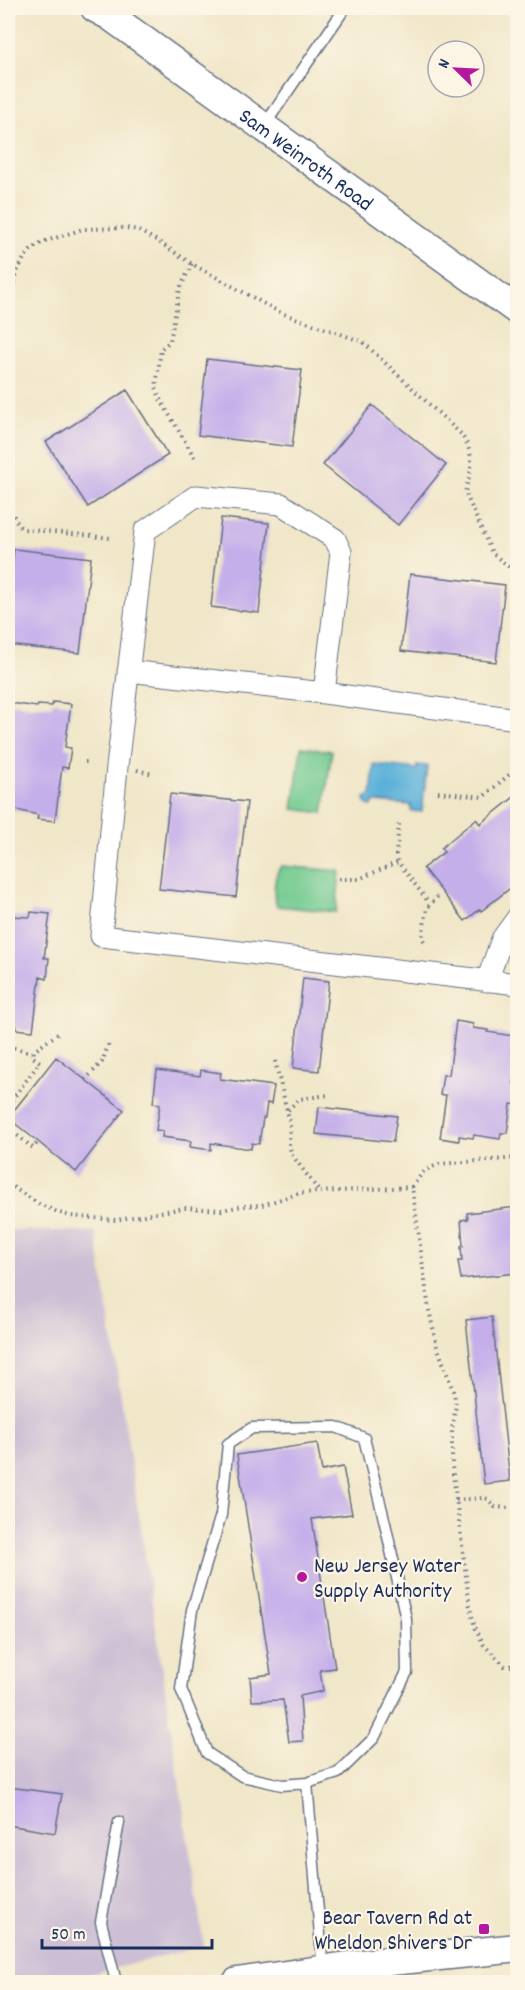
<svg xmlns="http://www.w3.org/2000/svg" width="525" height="1990" viewBox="0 0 525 1990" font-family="Dekko,sans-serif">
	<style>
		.industrial { fill: #ccbed4 }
		.green { fill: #72ca90; stroke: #467c77; stroke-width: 1.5 }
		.water { fill: #5cb1d9; stroke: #3c709c; stroke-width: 1.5 }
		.building { fill: #c5afea }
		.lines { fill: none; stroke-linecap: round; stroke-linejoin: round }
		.lane-casing { stroke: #666f83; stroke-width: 13 }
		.street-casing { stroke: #666f83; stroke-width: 23 }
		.secondary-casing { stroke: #666f83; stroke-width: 31 }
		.path { stroke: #666f83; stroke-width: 4; stroke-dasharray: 1.5 4.5; stroke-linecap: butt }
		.lane { stroke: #fff; stroke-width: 10 }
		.street { stroke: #fff; stroke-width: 21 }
		.secondary { stroke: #fff; stroke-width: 28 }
		.poi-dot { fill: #b5179e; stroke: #fcf5e5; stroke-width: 2 }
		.labels { text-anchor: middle; stroke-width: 4.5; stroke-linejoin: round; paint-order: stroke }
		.street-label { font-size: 22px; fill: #1b2f5e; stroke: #fcf5e5 }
		.poi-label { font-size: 22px; fill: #1b2f5e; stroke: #fcf5e5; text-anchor: start }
	</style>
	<rect width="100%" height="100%" fill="#fcf5e5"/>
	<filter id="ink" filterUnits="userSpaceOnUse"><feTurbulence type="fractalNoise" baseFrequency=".0167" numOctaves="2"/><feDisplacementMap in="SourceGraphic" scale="12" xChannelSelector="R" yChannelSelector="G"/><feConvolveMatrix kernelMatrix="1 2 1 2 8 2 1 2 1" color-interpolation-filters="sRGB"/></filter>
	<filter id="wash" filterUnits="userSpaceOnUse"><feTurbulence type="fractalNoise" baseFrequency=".008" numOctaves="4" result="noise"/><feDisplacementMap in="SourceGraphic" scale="24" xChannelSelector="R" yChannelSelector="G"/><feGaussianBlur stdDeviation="1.35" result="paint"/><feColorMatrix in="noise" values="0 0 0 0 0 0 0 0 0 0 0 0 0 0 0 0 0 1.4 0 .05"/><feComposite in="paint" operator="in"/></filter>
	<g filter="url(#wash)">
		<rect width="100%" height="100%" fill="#f0e6c8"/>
		<path class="industrial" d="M 8,1230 L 96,1232 L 204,1946 L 59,1982 L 8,1982 Z"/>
		<path class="green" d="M 301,747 L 332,751 L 323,813 L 293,809 Z
			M 281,866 L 340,871 L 336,912 L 277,906 C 272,897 274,874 281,866 Z"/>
		<path class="water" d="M 374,764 L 417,769 L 417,765 L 427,766 L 422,812 L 411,811 L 411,805 L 375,802 L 371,806 L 366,804 L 365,798 L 371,795 Z"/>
		<g id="blocks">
			<path class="building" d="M 207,359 L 302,370 L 292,447 L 198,435 Z
				M 127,390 L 168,455 L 88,507 L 46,442 Z
				M 372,405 L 446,465 L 398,525 L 323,465 Z
				M 221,518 L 269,523 L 259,613 L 211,607 Z
				M 14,549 L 91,558 L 80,653 L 8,645 L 8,606 Z
				M 410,574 L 505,585 L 496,662 L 401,651 Z
				M 53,702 L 71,704 L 65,747 L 71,748 L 68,768 L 62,767 L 55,821 L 37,819 L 38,815 L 8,808 L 8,710 L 10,710 L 11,703 L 37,707 L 38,705 L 52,706 Z
				M 170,794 L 247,802 L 236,897 L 159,889 Z
				M 518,794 L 518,882 L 481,911 L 480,909 L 465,921 L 423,868 L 444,852 L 441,848 L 476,819 L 480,824 Z
				M 31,912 L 50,914 L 44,958 L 49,958 L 47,979 L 40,977 L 33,1031 L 15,1029 L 16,1025 L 8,1024 L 8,916 L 30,917 Z
				M 303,978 L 329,981 L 319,1071 L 293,1068 Z
				M 456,1021 L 473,1024 L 473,1028 L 488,1030 L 487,1032 L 514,1036 L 512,1043 L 518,1044 L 513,1083 L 518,1084 L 518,1105 L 511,1104 L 507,1133 L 501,1133 L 500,1139 L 474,1135 L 473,1138 L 459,1136 L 459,1141 L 440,1138 L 446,1095 L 440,1095 L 443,1075 L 449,1075 Z
				M 56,1057 L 124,1110 L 76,1172 L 8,1118 Z
				M 157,1070 L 200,1076 L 201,1070 L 221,1073 L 220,1079 L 274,1086 L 271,1104 L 267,1103 L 265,1118 L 263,1118 L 259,1144 L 252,1143 L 251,1149 L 211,1143 L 211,1150 L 190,1147 L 191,1141 L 162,1137 L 163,1131 L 156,1130 L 160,1104 L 153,1103 Z
				M 319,1107 L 397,1116 L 393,1142 L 316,1134 Z
				M 518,1207 L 518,1273 L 461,1279 L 458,1261 L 462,1261 L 461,1246 L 463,1246 L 461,1220 L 468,1219 L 467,1213 Z
				M 492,1317 L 510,1481 L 484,1484 L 466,1320 Z
				M 317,1443 L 322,1471 L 343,1467 L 352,1514 L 312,1519 L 335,1668 L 320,1670 L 323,1691 L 300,1696 L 303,1741 L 289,1742 L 283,1700 L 252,1701 L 250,1677 L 271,1674 L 237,1455 Z
				M 8,1787 L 62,1794 L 55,1833 L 8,1825 Z"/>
		</g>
	</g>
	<g filter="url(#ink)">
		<use href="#blocks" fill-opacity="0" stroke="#666f83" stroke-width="1.5"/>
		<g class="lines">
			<defs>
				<path id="lane" d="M 264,126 L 345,8
					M 336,1427 L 364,1438 L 385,1523 L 406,1619 L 407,1672 L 374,1738 L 338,1773 L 307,1783 L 282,1785 L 242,1776 L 207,1753 L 181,1689 L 192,1610 L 221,1515 L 228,1444 L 252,1428 Z
					M 307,1783 L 323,1970
					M 116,1982 L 101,1922 L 119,1822"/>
				<path id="street" d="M 128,671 L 324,693
					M 518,721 L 510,718 L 324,693 L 341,552 L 335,539 L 281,504 L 196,496 L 145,531 L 117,767 L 101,936 L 518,984
					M 487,981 L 502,939 L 518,917"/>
				<g id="secondary">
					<path id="s1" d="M 95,8 L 110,16 L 518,311"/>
					<path d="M 237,1982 L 361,1964 L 518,1948"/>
				</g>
			</defs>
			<use href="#lane" class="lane-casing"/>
			<use href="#street" class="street-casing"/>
			<use href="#secondary" class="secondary-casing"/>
			<path class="path" d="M 192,264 L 180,288 L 170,341 L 161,349 L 156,387 L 160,399 L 196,460
				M 8,306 L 18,270 L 24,258 L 31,250 L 43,242 L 83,229 L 125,228 L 137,230 L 156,240 L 192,264 L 281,313 L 363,342 L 462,435 L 468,446 L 471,457 L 471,470 L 465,492 L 492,553 L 509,567 L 518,578
				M 8,505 L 19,526 L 24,529 L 111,538
				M 511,680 L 518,634
				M 85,762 L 88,762
				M 137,770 L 153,774
				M 438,792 L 483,797 L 511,773 L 518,757
				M 399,824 L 396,854 L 398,862 L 429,903
				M 339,879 L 359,879 L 398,862
				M 424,941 L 422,938 L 427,908 L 440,894
				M 8,1046 L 32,1053
				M 275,1061 L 290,1123 L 289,1145 L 292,1155 L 319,1191
				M 85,1080 L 102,1062 L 109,1043
				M 8,1105 L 40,1062 L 33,1057 L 34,1051 L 60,1032
				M 288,1110 L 299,1099 L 329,1095
				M 8,1128 L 33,1148 L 38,1142
				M 8,1184 L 39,1204 L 60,1213 L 70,1216 L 116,1220 L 184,1208 L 222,1210 L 242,1206 L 262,1205 L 300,1193 L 412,1187 L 429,1310 L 437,1346 L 454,1393 L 456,1405 L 452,1429 L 452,1466 L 470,1608 L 475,1627 L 484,1645 L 505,1666 L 518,1666
				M 412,1187 L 424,1171 L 439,1164 L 518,1158
				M 456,1500 L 483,1498 L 488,1499 L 495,1507 L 511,1508"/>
			<use href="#lane" class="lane"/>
			<use href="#street" class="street"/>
			<use href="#secondary" class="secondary"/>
		</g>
	</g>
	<g class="poi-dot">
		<circle cx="302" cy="1577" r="6"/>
		<rect x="478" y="1923" width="12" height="12" rx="3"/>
	</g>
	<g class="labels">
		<g class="street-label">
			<text dy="8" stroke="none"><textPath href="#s1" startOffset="260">Sam Weinroth Road</textPath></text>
		</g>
		<g class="poi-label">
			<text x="314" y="1572">New Jersey Water<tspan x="314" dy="25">Supply Authority</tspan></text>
			<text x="472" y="1924" text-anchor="end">Bear Tavern Rd at<tspan x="472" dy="25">Wheldon Shivers Dr</tspan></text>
		</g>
	</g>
	<rect width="525" height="1990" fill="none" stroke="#fcf5e5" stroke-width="30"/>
	<g transform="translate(456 69) rotate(294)"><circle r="28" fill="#fcf5e5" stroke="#a2a6af" stroke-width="1.5"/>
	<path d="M0-4.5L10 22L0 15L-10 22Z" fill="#b5179e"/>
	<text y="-9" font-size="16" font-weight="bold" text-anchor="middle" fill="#1b2f5e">N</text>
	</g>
	<path d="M42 1939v9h170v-9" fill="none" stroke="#1b2f5e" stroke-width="3"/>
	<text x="51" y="1939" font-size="18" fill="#1b2f5e" stroke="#fcf5e5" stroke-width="4.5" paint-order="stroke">50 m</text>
</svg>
